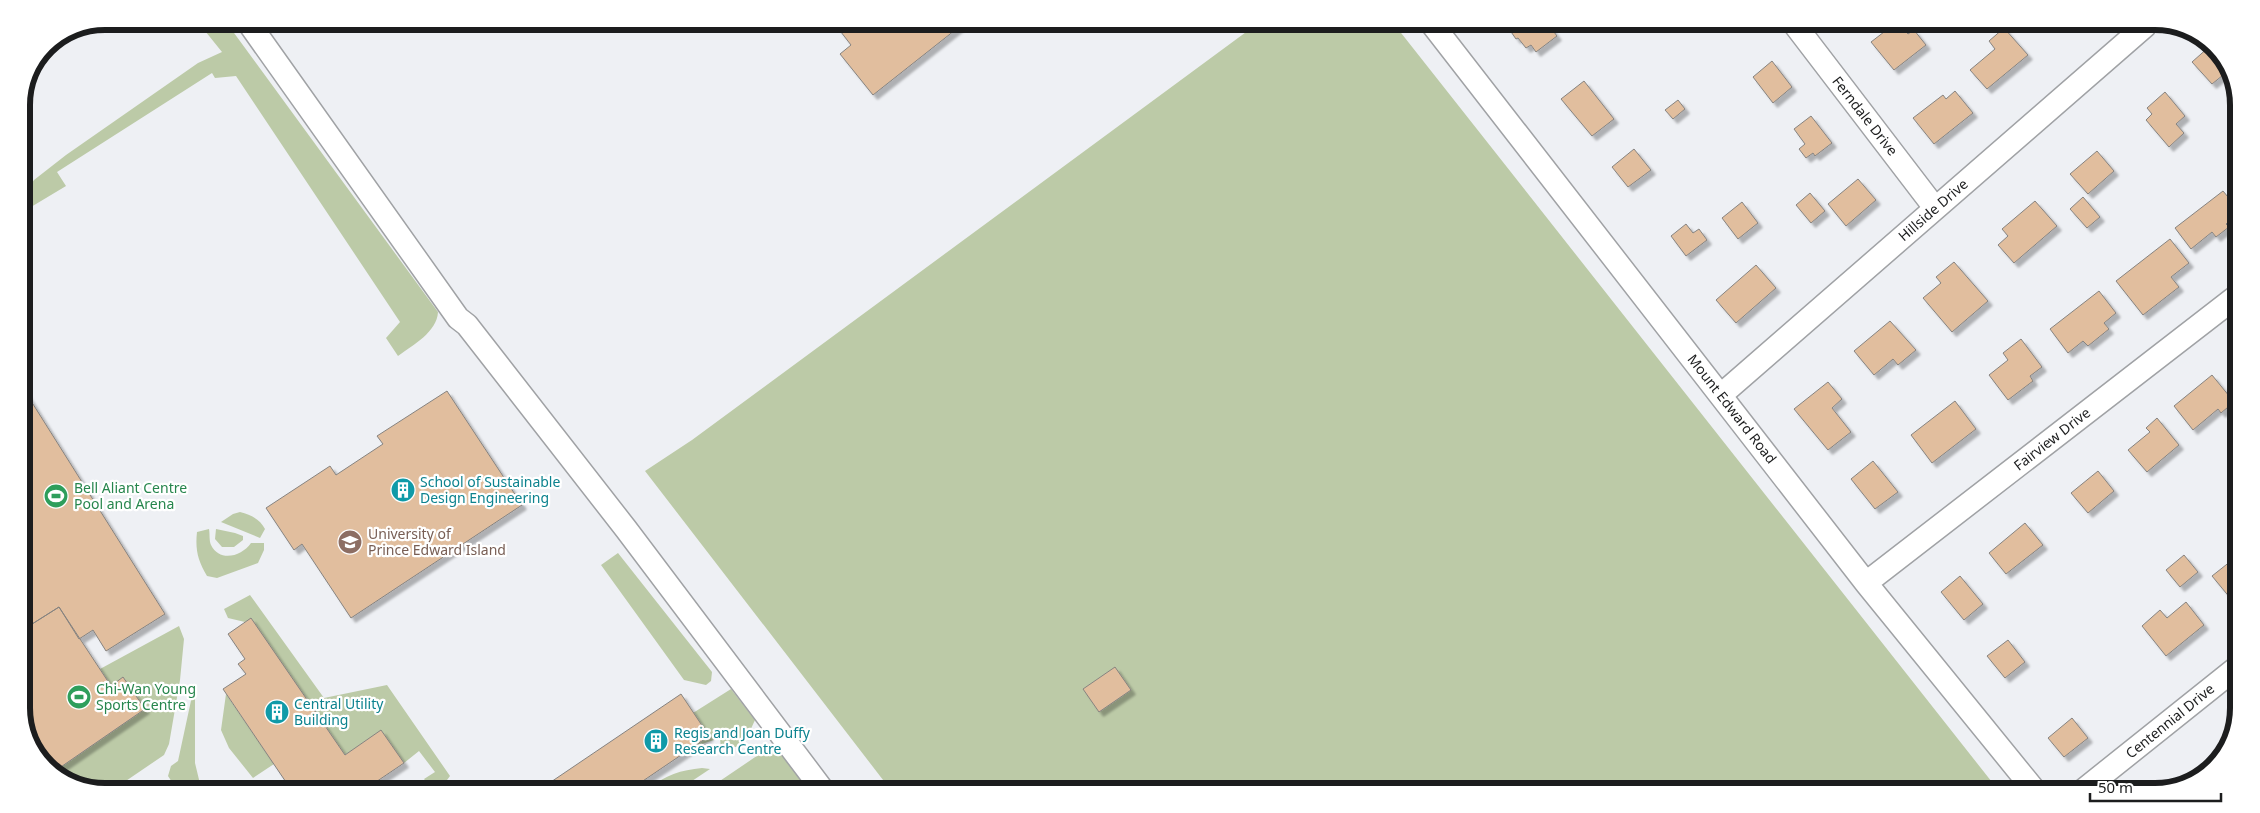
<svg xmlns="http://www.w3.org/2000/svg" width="2260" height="813" viewBox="0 0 2260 813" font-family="'Noto Sans',sans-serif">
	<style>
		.green { fill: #bccaa7 }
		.building { fill: #e1be9e; stroke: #868380; filter: url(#shadow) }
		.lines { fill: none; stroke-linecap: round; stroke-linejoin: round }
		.minor-casing { stroke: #a0a2a5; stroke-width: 25 }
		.minor { stroke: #fff; stroke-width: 22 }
		.labels { text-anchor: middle; stroke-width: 4.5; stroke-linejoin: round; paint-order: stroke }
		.street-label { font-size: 14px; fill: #1c1d1e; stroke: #fff }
		.culture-label { font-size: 14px; fill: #0d838f; stroke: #fff; text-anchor: start }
		.leisure-label { font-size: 14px; fill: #27864d; stroke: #fff; text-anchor: start }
		.education-label { font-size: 14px; fill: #785e54; stroke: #fff; text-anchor: start }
		.rim { fill: none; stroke: #1c1d1e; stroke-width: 6 }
	</style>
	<defs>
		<filter id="shadow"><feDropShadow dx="4.5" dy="4.5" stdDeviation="1" flood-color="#0004"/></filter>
	</defs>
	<rect width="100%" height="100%" fill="#eef0f4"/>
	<path class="green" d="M 197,21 L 226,22 L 438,312 C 437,332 413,345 398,356 L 386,338 L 400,322 L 236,76 L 215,78 L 212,73 L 57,172 L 66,186 L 26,210 L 22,215 L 21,232 L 21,199 L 34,180 L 66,155 L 198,63 L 222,52 Z
		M 1257,24 L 1394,24 L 1999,791 L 890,789 L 645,471 L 692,440 Z
		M 240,512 C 251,515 260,519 265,529 L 260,538 L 221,522 L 233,514 Z
		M 209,529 C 210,534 209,541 211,545 C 220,563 242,556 251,543 L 264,543 L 264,550 L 258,563 L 217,578 L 207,576 C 198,561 195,550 197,532 Z
		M 216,529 L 235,533 L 243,536 L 243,540 L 234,547 L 222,547 L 215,539 Z
		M 618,553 L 712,672 L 711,681 L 706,685 L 684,680 L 601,565 Z
		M 250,595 L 324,698 L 387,685 L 450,776 L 441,788 L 431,788 L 424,779 L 435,772 L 419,751 L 404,763 L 381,731 L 345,755 L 251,619 L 245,622 L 228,618 L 224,609 Z
		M 179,626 L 184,639 L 180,680 L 169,744 L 164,755 L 117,787 L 79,787 L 55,771 L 111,686 L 100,669 Z
		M 731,689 L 755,720 L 743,746 L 721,749 L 720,738 L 693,747 L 693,713 Z
		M 226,694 L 274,764 L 253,778 L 229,748 L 221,730 Z
		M 192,696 L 195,697 L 195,763 L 201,788 L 176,788 L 168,776 L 171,766 L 178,761 Z
		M 776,743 L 811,789 L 708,789 Z
		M 702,768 L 710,769 L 680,789 L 649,789 C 665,775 681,770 702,768 Z"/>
	<path class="building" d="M 834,23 L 877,23 L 881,27 L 887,23 L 964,23 L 873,95 L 840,54 L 851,45 Z
		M 1510,24 L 1548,24 L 1557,36 L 1536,52 L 1531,45 L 1526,48 L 1518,38 L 1516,39 L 1507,26 Z
		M 1893,25 L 1901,25 L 1908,34 L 1914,30 L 1926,45 L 1894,70 L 1871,42 Z
		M 2004,28 L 2028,55 L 1987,89 L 1970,70 L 1995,49 L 1989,41 Z
		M 2210,46 L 2221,54 L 2228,71 L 2212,84 L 2192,62 Z
		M 1772,61 L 1792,87 L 1773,103 L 1753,77 Z
		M 1584,81 L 1614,119 L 1592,136 L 1561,99 Z
		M 1955,91 L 1973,113 L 1934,144 L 1913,118 L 1943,95 L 1946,99 Z
		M 2165,92 L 2185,116 L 2176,124 L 2184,133 L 2169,147 L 2146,120 L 2152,114 L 2147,108 Z
		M 1678,100 L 1685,109 L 1673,119 L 1665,110 Z
		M 1811,116 L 1832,143 L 1815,156 L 1813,153 L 1806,158 L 1799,149 L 1805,144 L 1794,129 Z
		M 1634,149 L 1651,170 L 1628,187 L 1612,167 Z
		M 2097,151 L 2114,171 L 2088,194 L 2070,174 Z
		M 1858,179 L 1876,200 L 1846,226 L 1828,204 Z
		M 2223,191 L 2238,209 L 2238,214 L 2226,224 L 2229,227 L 2216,237 L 2212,232 L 2191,249 L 2175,228 Z
		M 1810,193 L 1825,211 L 1811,223 L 1796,205 Z
		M 2083,197 L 2100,217 L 2087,228 L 2070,209 Z
		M 2035,201 L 2057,226 L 2014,263 L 1998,245 L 2008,236 L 2002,229 Z
		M 1742,202 L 1758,223 L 1738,239 L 1722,218 Z
		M 1686,224 L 1693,233 L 1699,229 L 1707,240 L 1686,256 L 1671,236 Z
		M 2170,239 L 2189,263 L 2171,277 L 2179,287 L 2143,315 L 2116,281 Z
		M 1954,262 L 1988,301 L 1952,332 L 1923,298 L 1941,283 L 1936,277 Z
		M 1756,265 L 1776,288 L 1736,323 L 1716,300 Z
		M 2099,291 L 2116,313 L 2104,323 L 2109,329 L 2088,346 L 2083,341 L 2068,353 L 2050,329 Z
		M 1890,321 L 1916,350 L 1898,365 L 1893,359 L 1874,375 L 1854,351 Z
		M 2021,339 L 2042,367 L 2030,376 L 2033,381 L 2008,400 L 1989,375 L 2008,360 L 2003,353 Z
		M 2212,375 L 2234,402 L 2221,413 L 2218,409 L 2193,430 L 2174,406 Z
		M 1828,382 L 1842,399 L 1832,408 L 1851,432 L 1828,450 L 1794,409 Z
		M 21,385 L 165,614 L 106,651 L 93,630 L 79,639 L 59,607 L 21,631 Z
		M 447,391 L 522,505 L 351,618 L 302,544 L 294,550 L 266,508 L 330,466 L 336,475 L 383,444 L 377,436 Z
		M 1955,401 L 1976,429 L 1932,463 L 1911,435 Z
		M 2157,418 L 2179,445 L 2147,472 L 2128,450 L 2150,432 L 2146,428 Z
		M 1873,461 L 1898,492 L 1875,509 L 1851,479 Z
		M 2098,471 L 2114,491 L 2088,513 L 2071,493 Z
		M 2025,523 L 2043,545 L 2006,574 L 1989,553 Z
		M 2184,555 L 2198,572 L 2180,587 L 2166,570 Z
		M 2236,557 L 2235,596 L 2231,599 L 2212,576 Z
		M 1960,576 L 1983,604 L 1964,620 L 1941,592 Z
		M 2186,602 L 2204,625 L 2166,656 L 2142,626 L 2160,610 L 2167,618 Z
		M 59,607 L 111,686 L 123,677 L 145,709 L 55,771 L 39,759 L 21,713 L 21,631 Z
		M 251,618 L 345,755 L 381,730 L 404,763 L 367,788 L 290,788 L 223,689 L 246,674 L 238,664 L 245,659 L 228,634 Z
		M 2008,640 L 2025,662 L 2005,678 L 1987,656 Z
		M 1115,667 L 1131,690 L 1099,712 L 1083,689 Z
		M 681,694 L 709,736 L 693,747 L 631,789 L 542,788 Z
		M 2072,718 L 2088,738 L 2064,757 L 2048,738 Z"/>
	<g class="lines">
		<defs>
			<path id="minor" d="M 248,22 L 458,318 L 467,325 L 626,529 L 822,789
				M 1432,24 L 1866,583 L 2035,791
				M 1795,25 L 1935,208
				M 1721,395 L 2145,26
				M 1866,583 L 2237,296
				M 2081,792 L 2235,669"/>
		</defs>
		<use href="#minor" class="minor-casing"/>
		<use href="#minor" class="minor"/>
	</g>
	<defs>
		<symbol id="building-disc" viewBox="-11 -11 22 22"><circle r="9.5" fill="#0f9aa8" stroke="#fff"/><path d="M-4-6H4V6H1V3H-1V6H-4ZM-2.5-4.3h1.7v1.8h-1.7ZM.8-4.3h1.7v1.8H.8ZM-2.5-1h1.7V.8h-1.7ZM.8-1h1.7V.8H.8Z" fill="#fff"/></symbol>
		<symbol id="stadium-disc" viewBox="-11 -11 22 22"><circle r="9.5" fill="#2e9e5b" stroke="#fff"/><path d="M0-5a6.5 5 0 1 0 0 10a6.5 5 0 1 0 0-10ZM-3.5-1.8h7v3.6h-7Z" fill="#fff"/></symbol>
		<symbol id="university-disc" viewBox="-11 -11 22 22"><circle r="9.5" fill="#8d6e63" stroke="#fff"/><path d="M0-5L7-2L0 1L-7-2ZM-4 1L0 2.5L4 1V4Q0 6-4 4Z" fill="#fff"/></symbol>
	</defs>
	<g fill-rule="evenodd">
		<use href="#building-disc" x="389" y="476" width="28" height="28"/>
		<use href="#stadium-disc" x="42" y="482" width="28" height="28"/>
		<use href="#university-disc" x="336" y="528" width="28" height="28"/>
		<use href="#stadium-disc" x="65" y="683" width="28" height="28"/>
		<use href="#building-disc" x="263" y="698" width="28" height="28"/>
		<use href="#building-disc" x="642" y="727" width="28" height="28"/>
	</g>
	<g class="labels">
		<g class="street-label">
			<text transform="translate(1865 116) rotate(52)" y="5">Ferndale Drive</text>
			<text transform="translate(1933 210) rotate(-41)" y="5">Hillside Drive</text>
			<text transform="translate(1732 409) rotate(52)" y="5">Mount Edward Road</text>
			<text transform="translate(2052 439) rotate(-38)" y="5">Fairview Drive</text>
			<text transform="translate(2170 721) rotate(-39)" y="5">Centennial Drive</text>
		</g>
		<g class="culture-label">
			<text x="420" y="487">School of Sustainable<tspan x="420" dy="16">Design Engineering</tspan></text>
			<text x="294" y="709">Central Utility<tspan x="294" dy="16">Building</tspan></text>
			<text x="674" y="738">Regis and Joan Duffy<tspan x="674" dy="16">Research Centre</tspan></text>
		</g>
		<g class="leisure-label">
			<text x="74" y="493">Bell Aliant Centre<tspan x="74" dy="16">Pool and Arena</tspan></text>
			<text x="96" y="694">Chi-Wan Young<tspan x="96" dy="16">Sports Centre</tspan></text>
		</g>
		<g class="education-label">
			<text x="368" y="539">University of<tspan x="368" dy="16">Prince Edward Island</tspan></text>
		</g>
	</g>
	<path d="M0 0H2260V813H0ZM105 30H2155A75 75 0 0 1 2230 105V708A75 75 0 0 1 2155 783H105A75 75 0 0 1 30 708V105A75 75 0 0 1 105 30Z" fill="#fff" fill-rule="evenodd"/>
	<path class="rim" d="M105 30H2155A75 75 0 0 1 2230 105V708A75 75 0 0 1 2155 783H105A75 75 0 0 1 30 708V105A75 75 0 0 1 105 30Z"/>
	<path d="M2090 793v8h131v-8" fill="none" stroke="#1c1d1e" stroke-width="2.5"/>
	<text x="2098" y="793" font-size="15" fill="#1c1d1e" stroke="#ffffff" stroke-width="4" paint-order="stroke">50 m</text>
</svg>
